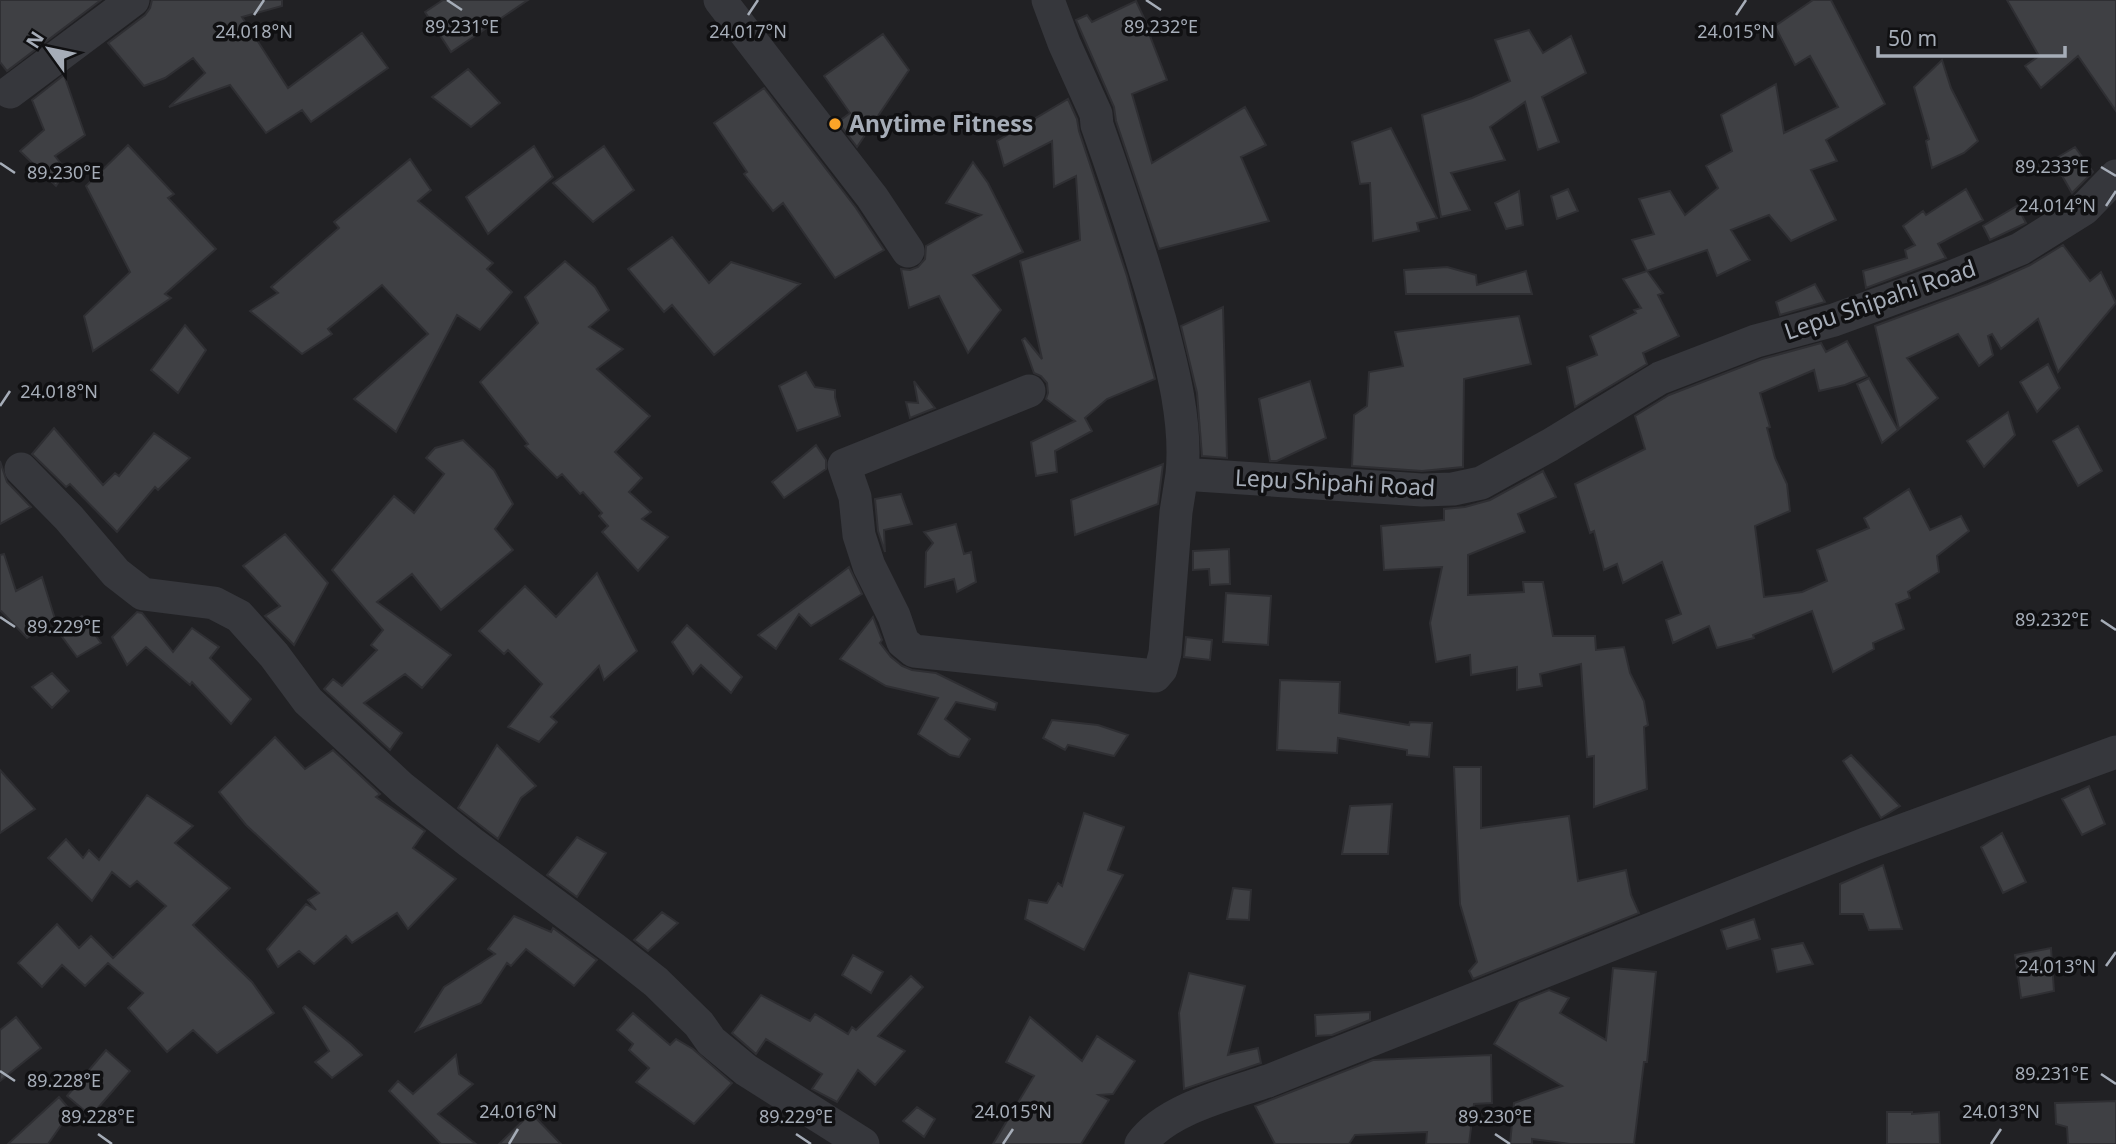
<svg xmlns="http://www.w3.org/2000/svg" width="2116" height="1144" viewBox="0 0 2116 1144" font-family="'Noto Sans',sans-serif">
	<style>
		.built { fill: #212124 }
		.building { fill: #3f4044; stroke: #2f2f33; stroke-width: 2 }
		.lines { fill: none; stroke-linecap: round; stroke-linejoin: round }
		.minor { stroke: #36373c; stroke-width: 33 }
		.ticks { fill: none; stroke: #a6adb8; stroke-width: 2.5 }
		.poi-dot { fill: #fca428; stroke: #101012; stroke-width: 2.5 }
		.labels { text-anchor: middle; stroke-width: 7; stroke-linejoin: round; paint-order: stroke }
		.poi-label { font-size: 23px; font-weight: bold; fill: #a6adb8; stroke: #101012; text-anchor: start }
		.street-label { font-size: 23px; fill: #a6adb8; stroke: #101012 }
		.ticks-label { font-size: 18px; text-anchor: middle; fill: #a6adb8; stroke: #101012; stroke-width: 7; stroke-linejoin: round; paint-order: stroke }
	</style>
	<rect width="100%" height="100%" fill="#151517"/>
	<path class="built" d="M 0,0 L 2116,0 L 2116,1144 L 0,1144 Z"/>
	<path class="building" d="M 0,0 L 101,0 L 7,71 L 0,62 Z
		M 152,0 L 282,0 L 282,6 L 242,17 L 288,88 L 362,33 L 388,68 L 311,122 L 302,110 L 266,133 L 230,85 L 169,107 L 205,73 L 193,58 L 165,78 L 144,86 L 108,43 L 145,15 L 150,8 Z
		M 443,0 L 528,0 L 451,52 L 425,12 Z
		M 1813,0 L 1831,0 L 1885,104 L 1826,140 L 1837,161 L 1811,170 L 1836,220 L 1791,241 L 1769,215 L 1731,230 L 1750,260 L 1717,276 L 1707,250 L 1647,271 L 1632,240 L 1654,234 L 1639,199 L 1670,191 L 1685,215 L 1718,188 L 1706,166 L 1732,151 L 1721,115 L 1776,84 L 1784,133 L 1838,107 L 1810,56 L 1795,65 L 1775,26 Z
		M 2007,0 L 2116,0 L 2116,111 L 2078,56 L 2041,88 L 2025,66 L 2039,56 Z
		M 1136,1 L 1152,35 L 1150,36 L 1167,80 L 1132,94 L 1152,163 L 1245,107 L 1266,145 L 1241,157 L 1269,221 L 1159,249 L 1116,121 L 1114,107 L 1076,20 L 1087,15 L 1092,22 Z
		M 1529,30 L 1543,53 L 1571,36 L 1586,73 L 1542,97 L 1559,142 L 1538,150 L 1525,102 L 1490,127 L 1505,160 L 1451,173 L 1470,210 L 1441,217 L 1422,115 L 1472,98 L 1510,81 L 1495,40 Z
		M 883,34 L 909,70 L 857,147 L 838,122 L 850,113 L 824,76 Z
		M 1942,60 L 1951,88 L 1978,141 L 1964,153 L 1932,168 L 1926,141 L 1929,139 L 1914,87 Z
		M 468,69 L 500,103 L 471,127 L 432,97 Z
		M 64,75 L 85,135 L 55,156 L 66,170 L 56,186 L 20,151 L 44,130 L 32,100 Z
		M 764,88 L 856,208 L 884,250 L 835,278 L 783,203 L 773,211 L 744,174 L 747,172 L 714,123 Z
		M 1068,99 L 1077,119 L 1079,131 L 1127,276 L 1155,379 L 1107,399 L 1085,418 L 1092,431 L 1055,451 L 1057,472 L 1036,476 L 1031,442 L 1075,421 L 1046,399 L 1048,393 L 1047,383 L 1041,376 L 1034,373 L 1022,340 L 1025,338 L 1042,359 L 1020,261 L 1080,240 L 1076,176 L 1054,187 L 1052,141 L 1004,166 L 997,141 Z
		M 1391,128 L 1437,218 L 1417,223 L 1419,231 L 1373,241 L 1370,183 L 1360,184 L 1352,142 Z
		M 128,145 L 174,194 L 168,198 L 216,249 L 165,294 L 171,298 L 93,351 L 84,316 L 130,272 L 86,186 Z
		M 534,146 L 553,177 L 488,234 L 466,197 Z
		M 604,146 L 634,190 L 593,222 L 553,183 Z
		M 2075,147 L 2093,172 L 2072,193 L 2053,160 Z
		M 410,159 L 431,190 L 418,201 L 493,263 L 487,269 L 512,292 L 480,330 L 457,315 L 396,432 L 354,399 L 428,334 L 382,285 L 328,329 L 332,334 L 302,354 L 250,311 L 278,293 L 271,287 L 339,228 L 334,222 Z
		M 973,162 L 988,183 L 1023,252 L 973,275 L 1001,310 L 968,353 L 939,296 L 909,308 L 901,269 L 910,270 L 918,267 L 925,259 L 926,246 L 981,215 L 946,203 Z
		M 1568,189 L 1578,211 L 1557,219 L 1551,196 Z
		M 1966,189 L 1983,220 L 1938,244 L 1946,258 L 1866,288 L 1863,271 L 1907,258 L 1905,250 L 1915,245 L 1903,226 L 1923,211 L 1926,215 Z
		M 1519,191 L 1523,225 L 1506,229 L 1495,203 Z
		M 2017,206 L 2026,223 L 1990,240 L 1983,226 Z
		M 672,237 L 709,283 L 731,262 L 800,284 L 714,355 L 672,305 L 664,312 L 628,269 Z
		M 2063,245 L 2090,281 L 2101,272 L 2116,303 L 2058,372 L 2038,319 L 2001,349 L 1992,334 L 1988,336 L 1993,355 L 1979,366 L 1958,334 L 1907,358 L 1938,398 L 1899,429 L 1875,326 L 1988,284 L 2030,265 Z
		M 565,261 L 595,287 L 609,310 L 589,327 L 623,349 L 597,369 L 650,416 L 615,452 L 642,478 L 629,492 L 651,512 L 642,519 L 668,537 L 638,571 L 602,532 L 608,526 L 599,516 L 602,513 L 583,492 L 580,494 L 562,474 L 557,478 L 525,446 L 528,444 L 480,382 L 538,323 L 525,297 Z
		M 1447,267 L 1476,275 L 1477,285 L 1526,271 L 1532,294 L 1406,294 L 1404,270 Z
		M 1647,271 L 1663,293 L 1658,295 L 1679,336 L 1643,353 L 1647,364 L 1575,407 L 1567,367 L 1597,355 L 1590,336 L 1636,313 L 1634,310 L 1641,308 L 1623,279 Z
		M 1815,284 L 1825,302 L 1780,315 L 1776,302 Z
		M 1223,307 L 1227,458 L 1202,456 L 1197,393 L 1181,326 Z
		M 1519,316 L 1531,364 L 1464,379 L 1463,467 L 1422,471 L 1352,466 L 1354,415 L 1367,406 L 1369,372 L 1403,366 L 1395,332 Z
		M 185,325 L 206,350 L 178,393 L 151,370 Z
		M 1847,341 L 1867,376 L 1845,385 L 1819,391 L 1814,370 L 1760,393 L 1770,427 L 1767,428 L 1775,458 L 1787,484 L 1790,511 L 1755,526 L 1764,597 L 1802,592 L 1827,581 L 1817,550 L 1869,528 L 1864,518 L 1909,489 L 1930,530 L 1961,516 L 1969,531 L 1937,556 L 1939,572 L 1908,592 L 1910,598 L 1896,604 L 1904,629 L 1873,643 L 1874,649 L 1833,672 L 1812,611 L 1753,635 L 1754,638 L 1717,648 L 1709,626 L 1673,643 L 1666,620 L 1681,614 L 1662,562 L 1623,583 L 1617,564 L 1604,570 L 1594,531 L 1590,533 L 1575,484 L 1645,449 L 1635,416 L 1669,395 L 1762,359 L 1821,343 L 1826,352 Z
		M 2048,364 L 2060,388 L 2037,412 L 2020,382 Z
		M 806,372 L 815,387 L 835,390 L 835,397 L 840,416 L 797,431 L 779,386 Z
		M 1869,378 L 1898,430 L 1882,443 L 1857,384 Z
		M 914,381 L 935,408 L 910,418 L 906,402 L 918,403 Z
		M 1310,381 L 1326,438 L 1277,461 L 1270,461 L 1259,399 Z
		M 2008,412 L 2015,435 L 1984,467 L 1967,441 Z
		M 2078,426 L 2102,471 L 2078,486 L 2053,441 Z
		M 54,428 L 103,485 L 115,473 L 119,476 L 154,433 L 190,458 L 158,490 L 155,487 L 117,532 L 70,484 L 66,487 L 32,454 Z
		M 463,440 L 494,470 L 513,504 L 495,529 L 513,550 L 441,610 L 412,574 L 377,602 L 451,655 L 422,688 L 405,674 L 364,703 L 402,733 L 390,750 L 324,689 L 333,679 L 342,686 L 377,650 L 371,645 L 383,630 L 332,570 L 394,496 L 414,513 L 444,474 L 426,458 L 435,448 Z
		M 816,445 L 826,460 L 826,469 L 784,498 L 772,482 Z
		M 0,461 L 7,482 L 31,507 L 0,524 Z
		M 1163,464 L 1158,504 L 1075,535 L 1071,500 Z
		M 1543,471 L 1556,497 L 1518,514 L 1525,532 L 1468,555 L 1468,595 L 1524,592 L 1523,582 L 1543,582 L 1553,636 L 1595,636 L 1596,650 L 1624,647 L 1630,673 L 1644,701 L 1648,725 L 1644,727 L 1647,789 L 1594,807 L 1594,756 L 1587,757 L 1581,664 L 1540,674 L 1542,686 L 1517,690 L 1517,667 L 1471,675 L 1470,655 L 1436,662 L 1430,623 L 1442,567 L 1384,570 L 1381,526 L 1444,520 L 1444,509 L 1465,507 L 1490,500 Z
		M 901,494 L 912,524 L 884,530 L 885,552 L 878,531 L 875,499 Z
		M 956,524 L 964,554 L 971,552 L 976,582 L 957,592 L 954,579 L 925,587 L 926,552 L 933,543 L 924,532 Z
		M 285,534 L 328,583 L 294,645 L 265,616 L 280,606 L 243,566 Z
		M 1229,549 L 1230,584 L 1210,585 L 1209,569 L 1193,570 L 1193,551 Z
		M 4,554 L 16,591 L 42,577 L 55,619 L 27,638 L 0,610 L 0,555 Z
		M 849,567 L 862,594 L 811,626 L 799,614 L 776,649 L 758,635 Z
		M 597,573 L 637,651 L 604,680 L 599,666 L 551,717 L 557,722 L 539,742 L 508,727 L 542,684 L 508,650 L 504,654 L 479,631 L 525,586 L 556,617 Z
		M 1226,593 L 1271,596 L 1268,645 L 1223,642 Z
		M 137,612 L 142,613 L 173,652 L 192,628 L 219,647 L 210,658 L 251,699 L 231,724 L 192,682 L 190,685 L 146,647 L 127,665 L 112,637 Z
		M 82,616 L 101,643 L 77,657 L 57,630 Z
		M 873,617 L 882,640 L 880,643 L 891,657 L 902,666 L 912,670 L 936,673 L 997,703 L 995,710 L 956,702 L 945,719 L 970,739 L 959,757 L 950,755 L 918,734 L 938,698 L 886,686 L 840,659 Z
		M 687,625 L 742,677 L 731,693 L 701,665 L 693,674 L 672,642 Z
		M 1186,637 L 1212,640 L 1210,660 L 1184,657 Z
		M 52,673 L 69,691 L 52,708 L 32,687 Z
		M 1280,680 L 1340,682 L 1339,713 L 1409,725 L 1410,722 L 1432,723 L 1429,757 L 1407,755 L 1407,750 L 1338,738 L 1337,753 L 1277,750 Z
		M 1052,720 L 1098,725 L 1128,735 L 1114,756 L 1068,745 L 1065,750 L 1043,738 Z
		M 275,737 L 305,769 L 333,750 L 380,794 L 376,797 L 425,831 L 413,848 L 456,879 L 408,929 L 397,913 L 352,943 L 346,936 L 314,964 L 299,951 L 278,967 L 267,949 L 306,904 L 316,910 L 308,900 L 319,893 L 246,825 L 219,792 Z
		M 497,745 L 536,786 L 521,798 L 498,839 L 458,808 Z
		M 1851,755 L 1900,806 L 1881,818 L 1843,761 Z
		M 1454,767 L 1481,767 L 1481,828 L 1569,816 L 1578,881 L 1626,870 L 1631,895 L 1639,913 L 1473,979 L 1469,971 L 1477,962 L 1460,904 Z
		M 0,770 L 35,809 L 0,833 Z
		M 2089,786 L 2105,824 L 2082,835 L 2062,799 Z
		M 147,795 L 193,826 L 175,843 L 230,888 L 193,925 L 252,982 L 274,1013 L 217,1053 L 193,1030 L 167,1052 L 128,1008 L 143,993 L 108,963 L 85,986 L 62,965 L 42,987 L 18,963 L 57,924 L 79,948 L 91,936 L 113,958 L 166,906 L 137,881 L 130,887 L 112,872 L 92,901 L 48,858 L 66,839 L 83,858 L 89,850 L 99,860 Z
		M 1392,804 L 1388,854 L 1342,854 L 1350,806 Z
		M 1084,813 L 1124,827 L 1108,870 L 1123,875 L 1084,950 L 1025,919 L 1029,900 L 1047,903 L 1058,883 L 1062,886 Z
		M 2002,833 L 2026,882 L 2003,893 L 1981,847 Z
		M 577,837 L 606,853 L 577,897 L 547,875 Z
		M 1883,865 L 1902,929 L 1869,930 L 1863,914 L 1840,914 L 1840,884 Z
		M 1233,888 L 1251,890 L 1249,920 L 1227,919 Z
		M 662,912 L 678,923 L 648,951 L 634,940 Z
		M 514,916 L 551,932 L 553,928 L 597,960 L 574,986 L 526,949 L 511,966 L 507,963 L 481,1003 L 416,1031 L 444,987 L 495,954 L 488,949 Z
		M 1754,919 L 1760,939 L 1727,949 L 1721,930 Z
		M 1803,943 L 1813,964 L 1777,972 L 1772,949 Z
		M 2051,948 L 2054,991 L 2021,998 L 2015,955 Z
		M 853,955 L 883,972 L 871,993 L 842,975 Z
		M 1613,968 L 1656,972 L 1647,1062 L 1644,1062 L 1634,1144 L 1570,1144 L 1532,1139 L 1532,1144 L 1510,1144 L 1514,1103 L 1562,1086 L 1494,1044 L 1519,1002 L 1549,990 L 1569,998 L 1560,1013 L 1606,1040 Z
		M 1189,973 L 1245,986 L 1228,1055 L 1258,1048 L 1261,1063 L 1184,1089 L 1179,1013 Z
		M 911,976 L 923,987 L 878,1036 L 905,1051 L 875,1085 L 858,1070 L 837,1102 L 812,1089 L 822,1074 L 766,1039 L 756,1054 L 732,1033 L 761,995 L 810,1021 L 815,1014 L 848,1034 L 852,1027 L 856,1030 Z
		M 305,1006 L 351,1044 L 362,1055 L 332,1078 L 315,1062 L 329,1051 L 303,1008 Z
		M 1370,1012 L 1370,1020 L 1332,1035 L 1316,1036 L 1315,1015 Z
		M 633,1013 L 670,1045 L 676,1039 L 693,1049 L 732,1083 L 694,1124 L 636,1082 L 649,1068 L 629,1050 L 633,1044 L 617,1030 Z
		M 16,1017 L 41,1048 L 0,1081 L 0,1030 Z
		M 1030,1017 L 1082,1061 L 1097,1036 L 1135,1061 L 1113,1094 L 1099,1095 L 1109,1100 L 1081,1144 L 993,1144 L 1034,1076 L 1006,1062 Z
		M 106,1050 L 130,1071 L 91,1116 L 67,1096 Z
		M 456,1055 L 459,1074 L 473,1084 L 438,1114 L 476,1144 L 441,1144 L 389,1091 L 398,1081 L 413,1094 Z
		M 1491,1055 L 1492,1103 L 1474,1104 L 1469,1144 L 1426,1144 L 1427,1132 L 1355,1135 L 1349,1144 L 1275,1144 L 1255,1106 L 1373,1060 Z
		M 59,1097 L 71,1111 L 48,1144 L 8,1144 Z
		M 2116,1101 L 2116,1144 L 2068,1144 L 2067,1127 L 2056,1124 L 2055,1103 Z
		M 917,1107 L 935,1119 L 924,1137 L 903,1121 Z
		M 1887,1112 L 1912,1112 L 1912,1114 L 1939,1112 L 1940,1144 L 1887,1144 Z
		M 531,1113 L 561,1144 L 499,1144 Z"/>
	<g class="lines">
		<path class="minor" d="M 720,0 L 872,197 L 908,251
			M 1048,0 L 1064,43 L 1096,114 L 1097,125 C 1120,190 1141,254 1160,320 C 1173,369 1187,423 1182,474 L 1422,490 L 1453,489 L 1481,483 L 1550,445 L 1660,378 L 1756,341 L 1834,320 L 1949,278 L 2020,249 L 2084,209 L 2116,176
			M 10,92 L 133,0
			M 1029,391 L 844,465 L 855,497 L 859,535 L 869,566 L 894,616 L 903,642 L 914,651 L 1155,676 L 1161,669 L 1165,653 L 1176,512 L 1182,474
			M 21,469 L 69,518 L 116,573 L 143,594 L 214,603 L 239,616 L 274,655 L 308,701 L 402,788 L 470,842 L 613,948 L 656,982 L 699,1024 L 711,1041 L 746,1070 L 863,1144
			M 1141,1144 C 1166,1109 1229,1094 1268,1081 L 1865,844 L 2116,752"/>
	</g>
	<path class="ticks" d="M 447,0 L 462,10M 1146,0 L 1161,10M 254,15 L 264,0M 748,15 L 758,0M 1736,15 L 1746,0M 0,163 L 15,173M 2101,167 L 2116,176M 2106,206 L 2116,191M 0,406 L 10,391M 0,617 L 15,627M 2101,620 L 2116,630M 2106,966 L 2116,952M 0,1071 L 15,1081M 2101,1074 L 2116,1084M 98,1134 L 112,1144M 796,1134 L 811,1144M 1495,1134 L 1510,1144M 509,1144 L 518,1129M 1003,1144 L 1013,1129M 1991,1144 L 2001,1129"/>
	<circle class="poi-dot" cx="835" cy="124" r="7"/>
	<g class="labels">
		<g class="poi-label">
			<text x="849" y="132">Anytime Fitness</text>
		</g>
		<g class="street-label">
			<text transform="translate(1880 300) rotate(-19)" y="8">Lepu Shipahi Road</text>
			<text transform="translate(1335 483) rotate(3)" y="8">Lepu Shipahi Road</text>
		</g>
	</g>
	<g class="ticks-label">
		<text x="462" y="33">89.231°E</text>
		<text x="1161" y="33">89.232°E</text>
		<text x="254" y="38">24.018°N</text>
		<text x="748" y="38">24.017°N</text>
		<text x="1736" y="38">24.015°N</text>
		<text x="2052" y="173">89.233°E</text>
		<text x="64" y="179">89.230°E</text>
		<text x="2057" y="212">24.014°N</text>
		<text x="59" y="398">24.018°N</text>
		<text x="2052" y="626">89.232°E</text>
		<text x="64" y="633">89.229°E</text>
		<text x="2057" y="973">24.013°N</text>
		<text x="2052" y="1080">89.231°E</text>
		<text x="64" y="1087">89.228°E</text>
		<text x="518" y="1118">24.016°N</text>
		<text x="1013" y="1118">24.015°N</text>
		<text x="2001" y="1118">24.013°N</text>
		<text x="98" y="1123">89.228°E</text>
		<text x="796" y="1123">89.229°E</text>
		<text x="1495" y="1123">89.230°E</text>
	</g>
	<g transform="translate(49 49) rotate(303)" stroke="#101012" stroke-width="5" paint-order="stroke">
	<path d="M0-5L12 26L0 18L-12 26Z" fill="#a6adb8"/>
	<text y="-10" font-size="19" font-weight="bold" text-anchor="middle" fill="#a6adb8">N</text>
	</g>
	<path d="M1878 46v10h187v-10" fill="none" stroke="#a6adb8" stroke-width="3.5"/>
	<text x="1888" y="46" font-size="21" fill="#a6adb8" stroke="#101012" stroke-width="5" paint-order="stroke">50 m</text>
</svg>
